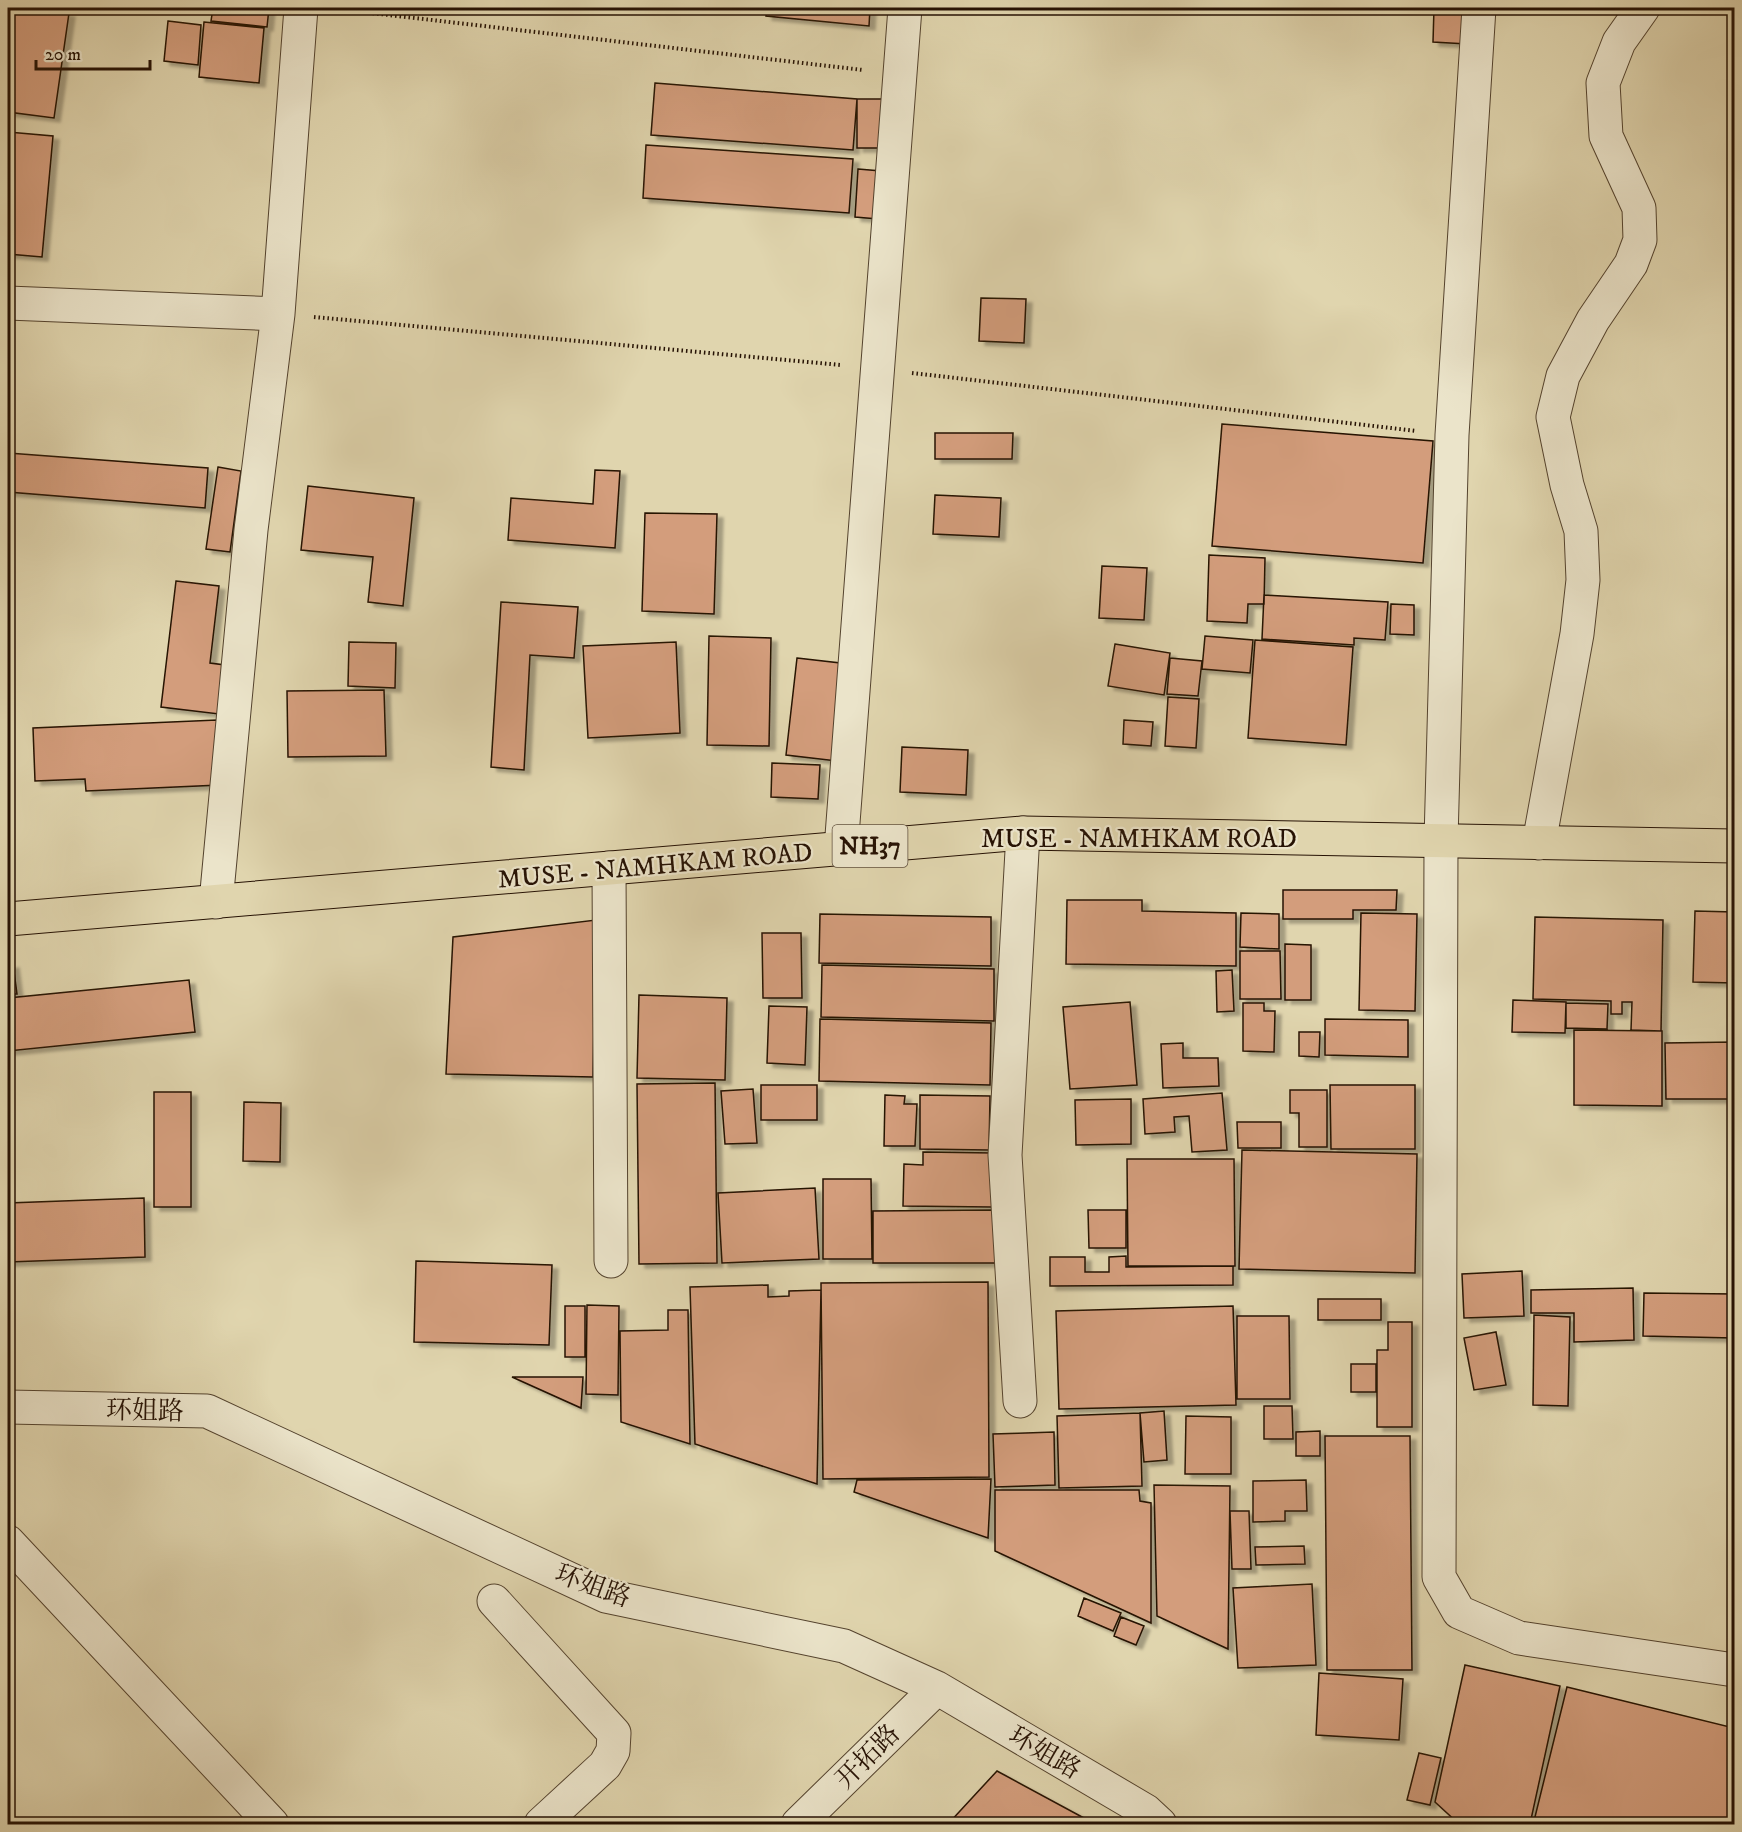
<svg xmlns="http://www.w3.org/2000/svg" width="1742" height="1832" viewBox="0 0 1742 1832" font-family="'IM FELL DW Pica','Noto Serif SC',serif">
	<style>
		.building { fill: #d39d7c; stroke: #261204; stroke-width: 1.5; filter: url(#shadow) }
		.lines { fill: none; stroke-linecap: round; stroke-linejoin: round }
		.minor-casing { stroke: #54432e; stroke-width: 35 }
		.highway-casing { stroke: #261204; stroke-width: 35 }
		.path { stroke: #261204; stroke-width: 4; stroke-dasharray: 1.5 3; stroke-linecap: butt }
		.minor { stroke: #ebe4ca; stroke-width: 33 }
		.highway { stroke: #e0d5ae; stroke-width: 33 }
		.labels { text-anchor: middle; stroke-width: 4.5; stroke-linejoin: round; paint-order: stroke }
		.shield { fill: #ebe4ca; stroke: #61513f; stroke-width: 1.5 }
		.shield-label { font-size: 24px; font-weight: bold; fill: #261204 }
		.street-label { font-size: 26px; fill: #261204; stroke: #ebe4ca }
	</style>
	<defs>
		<filter id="shadow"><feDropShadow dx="6" dy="4" stdDeviation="1.5" flood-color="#0004"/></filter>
	</defs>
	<rect width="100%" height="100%" fill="#e0d5ae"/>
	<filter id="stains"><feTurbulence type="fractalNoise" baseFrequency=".00333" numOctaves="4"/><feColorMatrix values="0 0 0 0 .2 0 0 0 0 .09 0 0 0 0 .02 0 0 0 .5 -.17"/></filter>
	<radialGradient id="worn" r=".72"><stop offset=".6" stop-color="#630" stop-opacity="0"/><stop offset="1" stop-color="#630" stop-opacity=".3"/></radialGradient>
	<path class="building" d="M 8,8 L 35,8 L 69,13 L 54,118 L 8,112 L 14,67 L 8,66 Z
		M 213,8 L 269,8 L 267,27 L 211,21 Z
		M 767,8 L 870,8 L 869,26 L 766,16 Z
		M 1434,8 L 1469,8 L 1467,44 L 1433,42 Z
		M 168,21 L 201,25 L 198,65 L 164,61 Z
		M 204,22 L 264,28 L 259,83 L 199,77 Z
		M 655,83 L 857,99 L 853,150 L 651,135 Z
		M 857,99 L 887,99 L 886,148 L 857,148 Z
		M 8,132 L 53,136 L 42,257 L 8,254 Z
		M 646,145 L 853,159 L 849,213 L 643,198 Z
		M 858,169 L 881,171 L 878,219 L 855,217 Z
		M 981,298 L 1026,299 L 1024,343 L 979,341 Z
		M 1222,424 L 1433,441 L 1423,563 L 1212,546 Z
		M 935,433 L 1013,433 L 1012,459 L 935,459 Z
		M 8,453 L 208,468 L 205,508 L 8,492 Z
		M 218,467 L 241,471 L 230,552 L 206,549 Z
		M 595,470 L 620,471 L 615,548 L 508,540 L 511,498 L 593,504 Z
		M 308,486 L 414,498 L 403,606 L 368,602 L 373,557 L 301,550 Z
		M 935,495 L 1001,498 L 999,537 L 933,534 Z
		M 645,513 L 717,514 L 714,614 L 642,611 Z
		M 1209,555 L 1265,558 L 1264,604 L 1248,604 L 1247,623 L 1207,621 Z
		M 1102,566 L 1147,568 L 1144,620 L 1099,618 Z
		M 176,581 L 219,586 L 210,663 L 225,665 L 219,714 L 161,707 Z
		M 1264,595 L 1388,602 L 1385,640 L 1354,638 L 1354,645 L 1262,639 Z
		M 501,602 L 578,607 L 574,658 L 530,655 L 524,770 L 491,767 Z
		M 1391,604 L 1414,605 L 1414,635 L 1390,634 Z
		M 709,636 L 771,638 L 769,746 L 707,745 Z
		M 1205,636 L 1253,640 L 1250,673 L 1202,669 Z
		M 1255,640 L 1353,647 L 1346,745 L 1248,738 Z
		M 349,642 L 396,643 L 395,688 L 348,686 Z
		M 676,642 L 680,733 L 588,738 L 583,646 Z
		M 1115,644 L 1170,653 L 1164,695 L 1108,686 Z
		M 797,658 L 849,664 L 837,761 L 786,755 Z
		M 1170,658 L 1202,661 L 1198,696 L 1167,694 Z
		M 384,690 L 386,756 L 288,757 L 287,691 Z
		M 1168,697 L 1199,699 L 1196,748 L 1165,746 Z
		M 217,720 L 220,785 L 86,791 L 85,779 L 35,781 L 33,728 Z
		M 1124,720 L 1153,722 L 1151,746 L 1123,744 Z
		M 902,747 L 968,750 L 966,795 L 900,792 Z
		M 772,763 L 820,765 L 818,799 L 771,797 Z
		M 1283,890 L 1397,890 L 1396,910 L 1353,910 L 1353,919 L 1283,919 Z
		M 1067,900 L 1142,900 L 1142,911 L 1236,913 L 1236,966 L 1066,964 Z
		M 1695,911 L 1734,912 L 1734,983 L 1693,982 Z
		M 1241,913 L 1279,914 L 1279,949 L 1240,947 Z
		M 1361,913 L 1417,914 L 1415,1011 L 1359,1010 Z
		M 820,914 L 991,917 L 991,966 L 819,963 Z
		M 1535,917 L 1663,920 L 1661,1031 L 1631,1030 L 1632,1002 L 1622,1002 L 1622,1014 L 1611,1014 L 1611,1001 L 1533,999 Z
		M 596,920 L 593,1077 L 446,1074 L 453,937 Z
		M 762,933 L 801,933 L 802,998 L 763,998 Z
		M 1285,944 L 1311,945 L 1311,1000 L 1285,1000 Z
		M 1240,951 L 1280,951 L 1281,999 L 1240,999 Z
		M 13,964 L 17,994 L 8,994 L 8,965 Z
		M 822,965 L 994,969 L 994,1021 L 821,1017 Z
		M 1232,970 L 1234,1011 L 1217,1012 L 1216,971 Z
		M 189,980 L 195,1032 L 8,1051 L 8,998 Z
		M 639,995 L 727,998 L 725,1080 L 637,1078 Z
		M 1513,1000 L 1566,1002 L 1565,1033 L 1512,1032 Z
		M 1130,1002 L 1137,1085 L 1070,1089 L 1063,1007 Z
		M 1243,1003 L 1264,1003 L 1264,1011 L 1275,1011 L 1274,1052 L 1243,1051 Z
		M 1566,1003 L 1608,1004 L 1607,1029 L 1566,1028 Z
		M 769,1006 L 807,1007 L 805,1065 L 767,1063 Z
		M 820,1019 L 991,1023 L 990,1085 L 819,1081 Z
		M 1325,1019 L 1408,1020 L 1408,1057 L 1325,1055 Z
		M 1574,1030 L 1662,1031 L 1662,1106 L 1574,1105 Z
		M 1299,1032 L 1320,1032 L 1319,1057 L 1299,1056 Z
		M 1734,1042 L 1734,1099 L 1666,1099 L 1665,1043 Z
		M 1183,1043 L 1183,1058 L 1218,1058 L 1219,1086 L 1163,1088 L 1161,1044 Z
		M 715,1083 L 717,1263 L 639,1264 L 637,1084 Z
		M 761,1085 L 817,1085 L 817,1120 L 761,1120 Z
		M 1330,1085 L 1415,1085 L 1415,1149 L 1331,1149 Z
		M 753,1089 L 757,1143 L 725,1144 L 721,1091 Z
		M 1290,1090 L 1327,1090 L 1327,1147 L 1299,1147 L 1299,1113 L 1290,1113 Z
		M 154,1092 L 191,1092 L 191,1207 L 154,1207 Z
		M 1222,1093 L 1227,1150 L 1192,1152 L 1189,1116 L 1174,1117 L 1175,1132 L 1145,1134 L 1143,1099 Z
		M 885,1095 L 905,1096 L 904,1104 L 917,1104 L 915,1146 L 884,1146 Z
		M 920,1095 L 990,1096 L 989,1150 L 920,1149 Z
		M 1131,1099 L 1131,1144 L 1076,1145 L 1075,1100 Z
		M 244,1102 L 281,1103 L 280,1162 L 243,1161 Z
		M 1237,1122 L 1281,1122 L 1281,1148 L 1238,1148 Z
		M 1242,1150 L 1417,1154 L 1415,1273 L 1239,1269 Z
		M 923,1152 L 993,1153 L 992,1207 L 903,1206 L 904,1164 L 923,1165 Z
		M 1127,1159 L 1234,1159 L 1235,1266 L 1128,1266 Z
		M 823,1179 L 871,1179 L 872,1259 L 823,1259 Z
		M 815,1188 L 819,1259 L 722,1263 L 718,1193 Z
		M 144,1198 L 145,1257 L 8,1262 L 8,1203 Z
		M 995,1210 L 995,1263 L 873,1263 L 873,1211 Z
		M 1088,1210 L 1126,1210 L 1126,1248 L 1089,1248 Z
		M 1126,1256 L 1126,1267 L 1233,1266 L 1233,1285 L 1050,1286 L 1050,1257 L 1085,1257 L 1085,1272 L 1109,1272 L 1109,1257 Z
		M 416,1261 L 552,1265 L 549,1345 L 414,1342 Z
		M 1522,1271 L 1524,1316 L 1464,1318 L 1462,1274 Z
		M 988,1282 L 989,1477 L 823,1479 L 821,1283 Z
		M 768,1285 L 768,1297 L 789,1296 L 789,1291 L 821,1290 L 817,1484 L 695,1444 L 690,1287 Z
		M 1633,1288 L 1634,1340 L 1574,1342 L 1574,1313 L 1531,1313 L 1531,1290 Z
		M 1644,1293 L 1734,1294 L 1734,1338 L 1643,1336 Z
		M 1318,1299 L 1381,1299 L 1381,1320 L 1318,1320 Z
		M 587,1305 L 619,1306 L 618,1395 L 586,1394 Z
		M 565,1306 L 585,1306 L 585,1357 L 565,1357 Z
		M 1233,1306 L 1236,1405 L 1059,1409 L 1056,1311 Z
		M 668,1310 L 688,1310 L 690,1444 L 621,1422 L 620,1331 L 668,1330 Z
		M 1534,1315 L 1570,1317 L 1568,1406 L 1533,1405 Z
		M 1237,1316 L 1289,1316 L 1290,1399 L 1237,1399 Z
		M 1388,1322 L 1412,1322 L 1412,1427 L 1377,1427 L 1377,1350 L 1388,1350 Z
		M 1496,1332 L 1506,1385 L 1474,1390 L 1464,1338 Z
		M 1351,1364 L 1376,1364 L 1376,1392 L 1351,1392 Z
		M 512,1377 L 583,1377 L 581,1408 Z
		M 1264,1406 L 1292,1406 L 1293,1439 L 1264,1439 Z
		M 1164,1411 L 1167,1460 L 1144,1462 L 1140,1413 Z
		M 1140,1413 L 1142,1486 L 1059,1488 L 1057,1416 Z
		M 1186,1416 L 1231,1417 L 1231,1474 L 1185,1474 Z
		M 1320,1431 L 1320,1456 L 1296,1456 L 1296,1432 Z
		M 1054,1432 L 1055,1485 L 995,1487 L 993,1434 Z
		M 1325,1436 L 1410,1436 L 1412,1670 L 1327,1670 Z
		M 991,1479 L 988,1538 L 854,1492 L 857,1480 Z
		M 1306,1480 L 1307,1511 L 1285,1511 L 1285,1521 L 1253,1522 L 1253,1481 Z
		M 1154,1485 L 1230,1486 L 1228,1649 L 1157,1616 Z
		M 995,1490 L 1139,1490 L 1140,1501 L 1151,1503 L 1151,1623 L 995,1551 Z
		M 1230,1511 L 1249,1511 L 1251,1569 L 1232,1569 Z
		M 1304,1546 L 1305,1564 L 1256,1565 L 1255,1547 Z
		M 1312,1584 L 1316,1665 L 1238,1668 L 1233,1588 Z
		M 1084,1598 L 1121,1613 L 1113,1631 L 1078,1616 Z
		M 1121,1617 L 1144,1626 L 1136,1645 L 1114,1636 Z
		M 1465,1665 L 1560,1686 L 1530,1824 L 1459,1824 L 1435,1802 Z
		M 1319,1673 L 1403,1679 L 1399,1740 L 1316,1735 Z
		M 1567,1687 L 1734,1728 L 1734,1824 L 1548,1824 L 1534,1821 Z
		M 1419,1753 L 1441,1758 L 1430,1805 L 1407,1800 Z
		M 997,1771 L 1095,1824 L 948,1824 Z"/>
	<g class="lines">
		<defs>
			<path id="minor" d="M 1479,8 L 1452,435 L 1441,840 L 1439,1577 L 1459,1612 L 1519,1638 L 1734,1670
				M 8,303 L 278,314
				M 1539,843 L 1577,634 L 1583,580 L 1581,531 L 1567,485 L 1553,417 L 1563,376 L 1593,320 L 1631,264 L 1640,240 L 1639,208 L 1606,136 L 1603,83 L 1619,42 L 1643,8
				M 841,849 L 905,8
				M 609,868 L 611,1261
				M 216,902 L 251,530 L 278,314 L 301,8
				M 1020,1401 L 1005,1155 L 1023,833
				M 8,1407 L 207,1411 L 606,1596 L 844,1646 L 937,1688 L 1146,1811 L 1160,1824
				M 8,1542 L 272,1824
				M 494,1601 L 614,1733 L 613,1751 L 605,1765 L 541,1824
				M 798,1824 L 937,1688"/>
			<path id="highway" d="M 8,919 L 1023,833 L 1734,846"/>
		</defs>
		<use href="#minor" class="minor-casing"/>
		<use href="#highway" class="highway-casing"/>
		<path class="path" d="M 337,9 L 863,70
			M 314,317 L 841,365
			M 912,373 L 1417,431"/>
		<use href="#minor" class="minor"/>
		<use href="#highway" class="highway"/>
	</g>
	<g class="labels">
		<rect class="shield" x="832.5" y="825" width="75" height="42" rx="4.5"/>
		<g class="shield-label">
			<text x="870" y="854">NH37</text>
		</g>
		<g class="street-label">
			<text x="1139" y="847">MUSE - NAMHKAM ROAD</text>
			<text transform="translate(655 865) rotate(-5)" y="9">MUSE - NAMHKAM ROAD</text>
			<text transform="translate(145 1410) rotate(1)" y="9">环姐路</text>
			<text transform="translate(593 1585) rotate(20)" y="9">环姐路</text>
			<text transform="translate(1045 1752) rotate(30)" y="9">环姐路</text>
			<text transform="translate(867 1756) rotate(-45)" y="9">开拓路</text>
		</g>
	</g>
	<rect width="1742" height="1832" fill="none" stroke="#e0d5ae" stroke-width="30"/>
	<rect x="9" y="9" width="1724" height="1814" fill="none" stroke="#261204" stroke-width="3"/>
	<rect x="15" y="15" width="1712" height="1802" fill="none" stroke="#261204" stroke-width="1.5"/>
	<path d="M36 60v9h114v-9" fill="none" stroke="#261204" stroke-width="3"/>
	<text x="45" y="60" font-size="18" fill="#261204" stroke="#ebe4ca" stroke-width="4.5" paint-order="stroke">20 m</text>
	<rect width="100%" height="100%" filter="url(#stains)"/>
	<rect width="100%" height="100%" fill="url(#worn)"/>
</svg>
